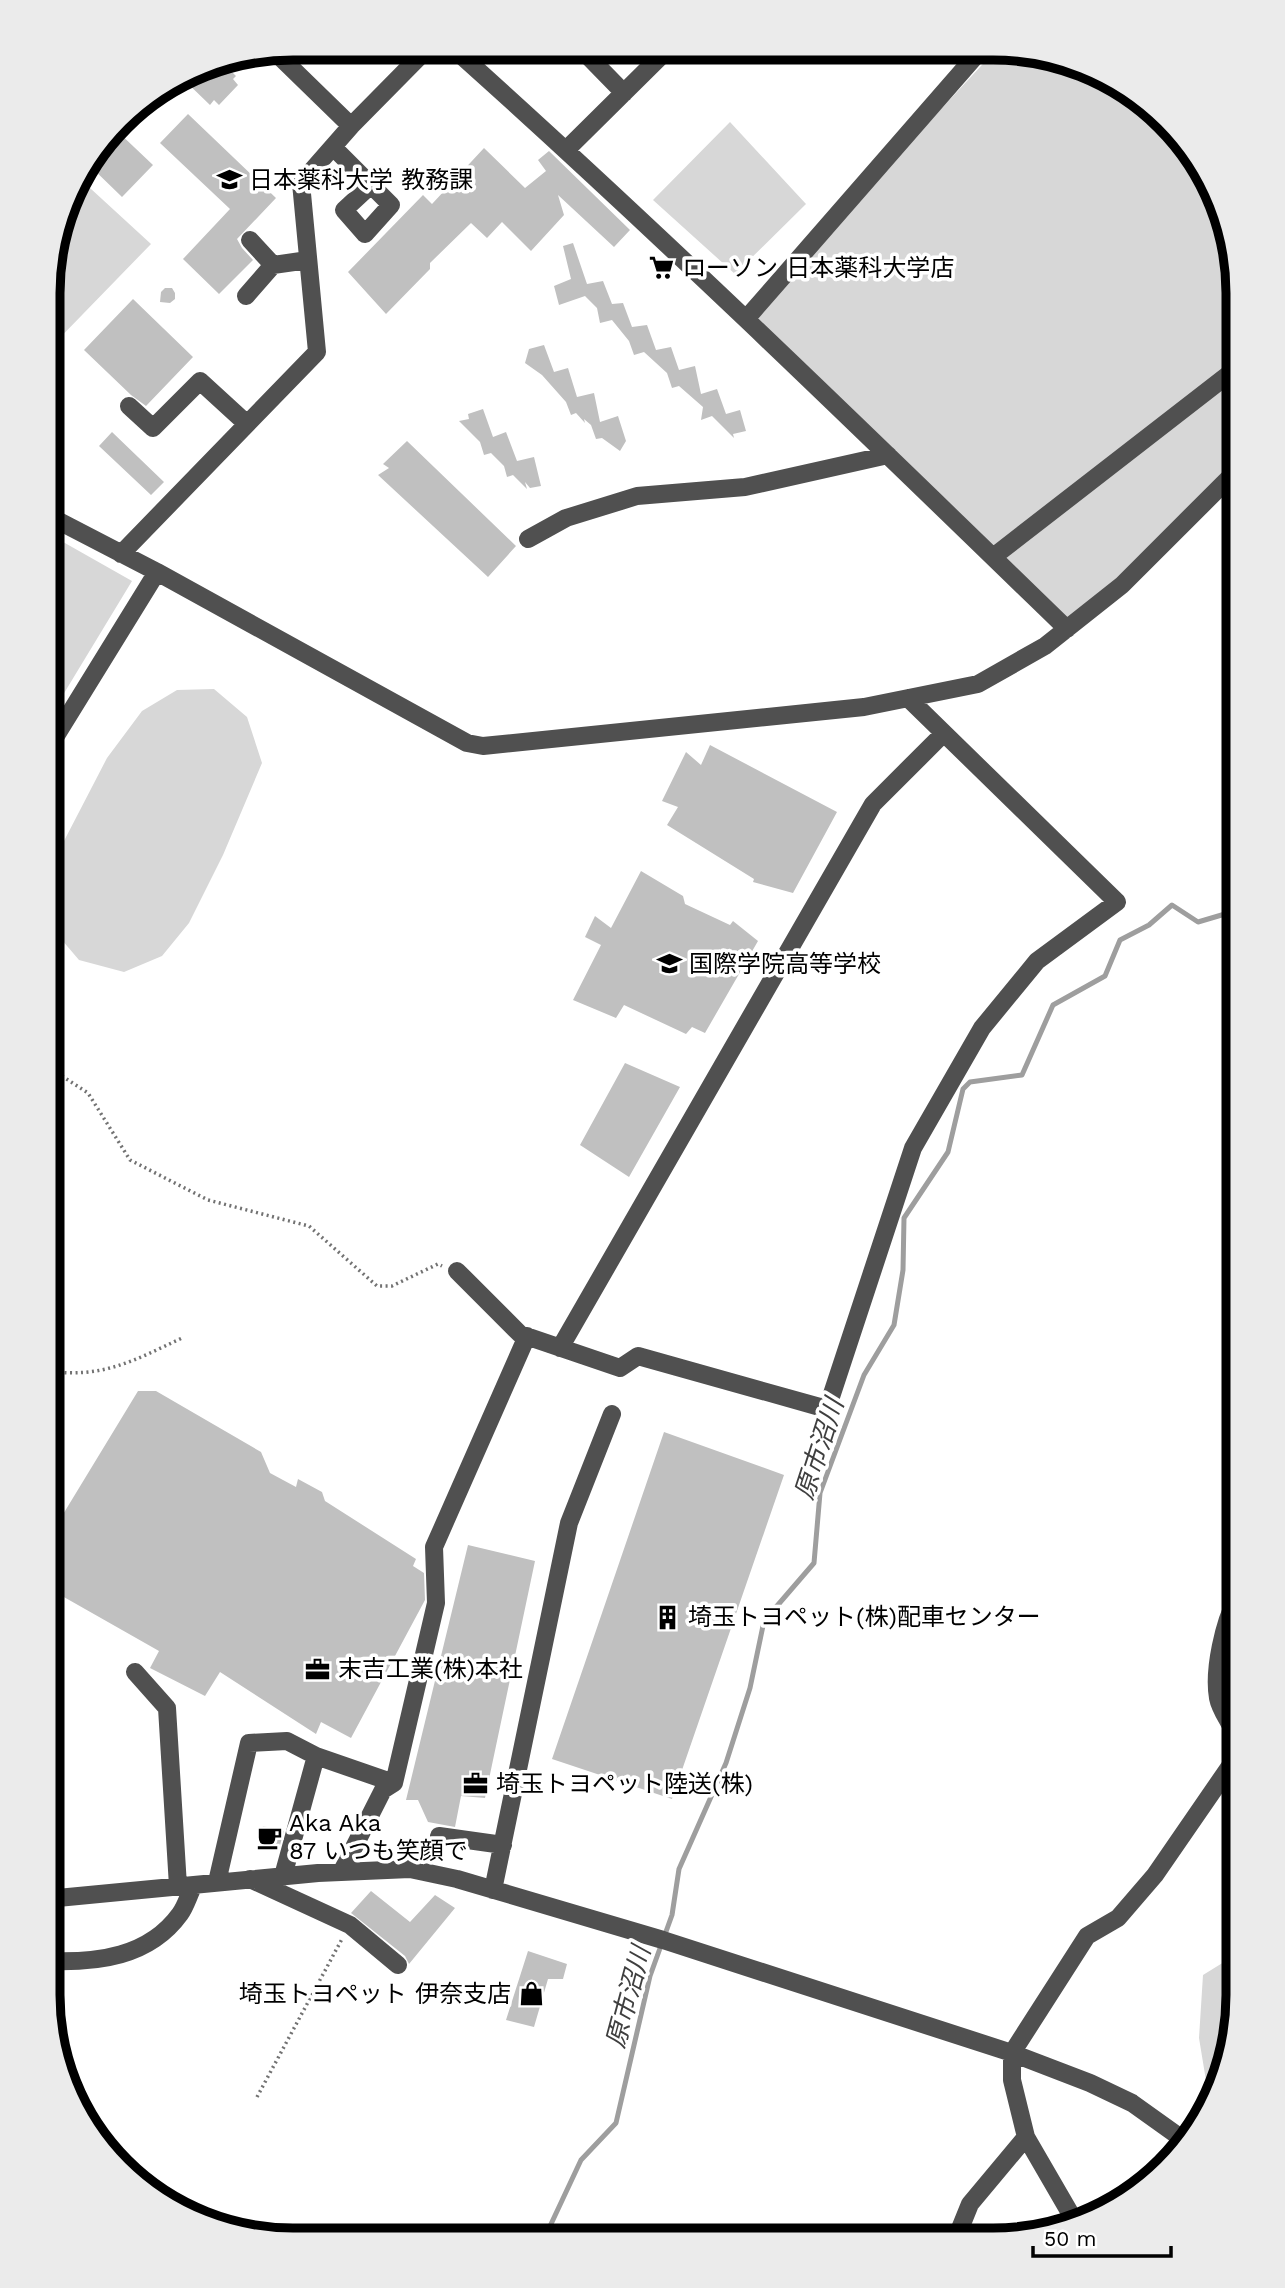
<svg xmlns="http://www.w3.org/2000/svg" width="1285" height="2288" viewBox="0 0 1285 2288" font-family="'Work Sans','Noto Sans JP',sans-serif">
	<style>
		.green { fill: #d7d7d7 }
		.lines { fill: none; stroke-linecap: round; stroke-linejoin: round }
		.stream { stroke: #9e9e9e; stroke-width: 5 }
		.building { fill: #c0c0c0 }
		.path { stroke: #727272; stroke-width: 3.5; stroke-dasharray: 2 3.5; stroke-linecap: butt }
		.minor { stroke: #505050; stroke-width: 18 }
		.labels { text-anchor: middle; stroke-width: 7; stroke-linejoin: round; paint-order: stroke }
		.poi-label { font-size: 24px; fill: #000; stroke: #fff; text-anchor: start }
		.water-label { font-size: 26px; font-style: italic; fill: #3f3f3f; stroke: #fff }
		.rim { fill: none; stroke: #000; stroke-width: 9 }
	</style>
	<rect width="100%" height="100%" fill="#fff"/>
	<path class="green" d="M 994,52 L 1040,52 L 1154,108 L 1225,213 L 1238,293 L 1238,469 L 1067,629 L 746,319 Z
		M 730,122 L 806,204 L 735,274 L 653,200 Z
		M 78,177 L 151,244 L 49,349 L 49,261 L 73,184 Z
		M 49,534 L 132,581 L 49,718 Z
		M 214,689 L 247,717 L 262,763 L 223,855 L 189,923 L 162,956 L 124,972 L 79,960 L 50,926 L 50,868 L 107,758 L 142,711 L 177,690 Z
		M 1237,1954 C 1237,2003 1235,2061 1210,2105 L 1199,2038 L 1203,1975 Z"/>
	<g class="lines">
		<path class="stream" d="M 544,2239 L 581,2160 L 616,2123 L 650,1976 L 672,1915 L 679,1869 L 726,1763 L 750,1688 L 764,1621 L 814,1563 L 820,1493 L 864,1375 L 894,1325 L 903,1270 L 904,1218 L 948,1152 L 963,1089 L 970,1082 L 1022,1075 L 1053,1005 L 1105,976 L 1120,940 L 1149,925 L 1172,905 L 1198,922 L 1225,914 L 1238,920"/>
	</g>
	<path class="building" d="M 221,61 L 236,76 L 233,79 L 238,85 L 219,105 L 214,100 L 210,105 L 181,77 L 199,66 Z
		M 188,114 L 276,198 L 237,239 L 242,248 L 253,260 L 219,294 L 183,259 L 230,209 L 160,143 Z
		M 115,129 L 153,165 L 122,197 L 88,164 Z
		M 484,148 L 525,188 L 546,171 L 538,160 L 549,151 L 630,230 L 614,247 L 558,195 L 564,215 L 531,251 L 502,222 L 487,238 L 471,223 L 430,263 L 430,269 L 386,314 L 348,272 L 423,195 L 432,204 Z
		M 573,243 L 587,284 L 603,281 L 612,304 L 623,303 L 632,327 L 647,325 L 656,350 L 671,347 L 679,370 L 695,366 L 701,394 L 717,389 L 726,414 L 740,410 L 746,431 L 733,434 L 734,438 L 712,416 L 701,420 L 703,407 L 679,386 L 672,388 L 667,373 L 644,352 L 634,355 L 629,341 L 612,320 L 600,323 L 597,308 L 585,296 L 559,305 L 554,286 L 571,279 L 563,246 Z
		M 165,288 L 172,288 L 175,293 L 175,299 L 170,303 L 160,302 L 161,292 Z
		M 133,299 L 193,357 L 146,406 L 131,395 L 84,350 Z
		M 544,345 L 554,372 L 568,368 L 577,397 L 594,393 L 600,422 L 618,416 L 626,441 L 620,451 L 602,438 L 596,439 L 591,425 L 584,419 L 585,423 L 576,413 L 571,415 L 566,402 L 542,375 L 525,363 L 529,349 Z
		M 483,409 L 493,437 L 506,432 L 517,461 L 534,457 L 541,486 L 530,488 L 525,482 L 527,489 L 513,475 L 507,477 L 504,466 L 491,453 L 484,455 L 480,442 L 459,421 L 469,419 L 468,414 Z
		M 112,432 L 164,482 L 151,495 L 99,446 Z
		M 407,441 L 516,546 L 488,577 L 378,475 L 389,468 L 383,464 Z
		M 710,745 L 837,812 L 793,893 L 753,882 L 754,879 L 667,825 L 678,807 L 662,801 L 686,752 L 701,765 Z
		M 641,871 L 683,896 L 685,904 L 730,925 L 733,921 L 758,941 L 705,1033 L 692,1027 L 686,1034 L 624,1005 L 616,1018 L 573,1000 L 601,945 L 585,937 L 595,916 L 611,928 Z
		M 625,1063 L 680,1087 L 629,1177 L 580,1145 Z
		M 138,1391 L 156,1391 L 261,1452 L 270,1473 L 296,1487 L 298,1479 L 322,1492 L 325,1501 L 416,1559 L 413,1566 L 424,1573 L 425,1600 L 351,1738 L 321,1722 L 316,1734 L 220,1672 L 205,1696 L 150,1668 L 159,1651 L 48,1588 L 48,1539 Z
		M 664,1432 L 784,1475 L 672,1799 L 552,1759 Z
		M 468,1545 L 535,1561 L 485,1798 L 461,1796 L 455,1827 L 428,1822 L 418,1800 L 406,1800 Z
		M 263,1826 L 284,1831 L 280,1845 L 257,1841 Z
		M 371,1891 L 410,1922 L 435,1895 L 455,1908 L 409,1964 L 405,1956 L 351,1913 Z
		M 528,1951 L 567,1964 L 563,1979 L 548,1979 L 534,2027 L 506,2020 Z"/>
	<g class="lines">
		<path class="path" d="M 48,1067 L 88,1093 L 130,1160 L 208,1200 L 309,1226 L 377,1286 L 392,1286 L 438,1264 L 442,1266
			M 48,1371 C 102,1379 135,1360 182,1338
			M 257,2097 L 342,1939"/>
		<path class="minor" d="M 453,48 C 663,236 865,433 1067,629
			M 581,49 L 624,93
			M 274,51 L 351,126
			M 333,147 L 391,205 L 365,234 L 344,210 L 371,185
			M 566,150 L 665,52 L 663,50
			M 250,240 L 273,265
			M 246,296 L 273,265 L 308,260
			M 746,319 L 979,52
			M 129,406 L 153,428 L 200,381 L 247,424
			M 49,516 L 157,572 L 467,743 L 483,746 L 864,707 L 978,684 L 1045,646 L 1122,585 L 1238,469
			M 528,539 L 566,518 L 637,496 L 745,487 L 888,455
			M 121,554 L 317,352 L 301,183 L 351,126 L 428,48
			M 993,557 L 1238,367
			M 49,747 L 157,572
			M 457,1271 L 520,1334 L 620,1368 L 638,1356 L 827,1409 L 913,1148 L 982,1028 L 1037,961 L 1117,902 L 908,698
			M 560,1348 L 873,804 L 944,733
			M 135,1672 L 167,1708 L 178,1886
			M 1237,1743 C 1235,1726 1221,1714 1218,1698 C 1213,1670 1224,1622 1237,1598
			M 439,1836 L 503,1845
			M 342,1871 L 383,1790 L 394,1783 L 436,1603 L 434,1547 L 527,1336
			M 283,1876 L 316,1756
			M 250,1879 L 350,1925 L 398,1965
			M 217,1882 L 249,1743 L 287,1741 L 316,1756 L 394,1783
			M 493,1890 L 569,1523 L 612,1414
			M 47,1899 L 318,1873 L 410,1869 L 457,1879 L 663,1940 L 1012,2053 L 1090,2083 L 1132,2103 L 1188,2143
			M 47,1961 C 97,1963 149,1957 180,1914 C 186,1906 189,1894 194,1885
			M 1077,2225 L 1026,2137 L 1012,2080 L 1012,2053 L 1087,1936 L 1118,1918 L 1155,1875 L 1237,1756
			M 955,2241 L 970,2204 L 1026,2137"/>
	</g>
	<defs>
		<symbol id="university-bare" viewBox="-9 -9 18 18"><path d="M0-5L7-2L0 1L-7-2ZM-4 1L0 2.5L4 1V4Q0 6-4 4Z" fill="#000" stroke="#fff" stroke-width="2.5" paint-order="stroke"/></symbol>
		<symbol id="supermarket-bare" viewBox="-9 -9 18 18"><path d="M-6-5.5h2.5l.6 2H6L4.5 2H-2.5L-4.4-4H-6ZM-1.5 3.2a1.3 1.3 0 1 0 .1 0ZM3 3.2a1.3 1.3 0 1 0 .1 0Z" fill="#000" stroke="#fff" stroke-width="2.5" paint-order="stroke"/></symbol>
		<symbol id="school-bare" viewBox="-9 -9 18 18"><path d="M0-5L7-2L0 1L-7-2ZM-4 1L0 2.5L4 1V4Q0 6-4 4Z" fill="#000" stroke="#fff" stroke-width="2.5" paint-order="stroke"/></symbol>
		<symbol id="building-bare" viewBox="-9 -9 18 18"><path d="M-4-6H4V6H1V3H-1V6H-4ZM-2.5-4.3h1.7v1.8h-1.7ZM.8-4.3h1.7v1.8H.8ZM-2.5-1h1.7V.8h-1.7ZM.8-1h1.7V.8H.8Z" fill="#000" stroke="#fff" stroke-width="2.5" paint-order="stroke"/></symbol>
		<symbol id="office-bare" viewBox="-9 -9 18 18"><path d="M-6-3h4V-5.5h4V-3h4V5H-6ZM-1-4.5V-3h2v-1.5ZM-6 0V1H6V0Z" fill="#000" stroke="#fff" stroke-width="2.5" paint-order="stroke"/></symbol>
		<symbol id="cafe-bare" viewBox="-9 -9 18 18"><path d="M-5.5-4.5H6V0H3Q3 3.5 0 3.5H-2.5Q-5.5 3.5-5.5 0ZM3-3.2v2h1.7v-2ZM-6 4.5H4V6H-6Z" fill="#000" stroke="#fff" stroke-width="2.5" paint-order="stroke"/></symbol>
		<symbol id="shop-bare" viewBox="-9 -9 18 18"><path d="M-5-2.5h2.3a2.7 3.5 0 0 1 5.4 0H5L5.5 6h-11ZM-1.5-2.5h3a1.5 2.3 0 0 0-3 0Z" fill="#000" stroke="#fff" stroke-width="2.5" paint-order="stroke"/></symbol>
	</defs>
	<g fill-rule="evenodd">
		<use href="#university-bare" x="212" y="162" width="35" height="35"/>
		<use href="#supermarket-bare" x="644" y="250" width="35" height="35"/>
		<use href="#school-bare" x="652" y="946" width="35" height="35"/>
		<use href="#building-bare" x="650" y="1600" width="35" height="35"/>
		<use href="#office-bare" x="300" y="1652" width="35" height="35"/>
		<use href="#office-bare" x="458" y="1766" width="35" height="35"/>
		<use href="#cafe-bare" x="252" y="1820" width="35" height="35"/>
		<use href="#shop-bare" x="514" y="1976" width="35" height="35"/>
	</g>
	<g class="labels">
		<g class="poi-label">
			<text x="249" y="188">日本薬科大学 教務課</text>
			<text x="682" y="276">ローソン 日本薬科大学店</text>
			<text x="689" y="972">国際学院高等学校</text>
			<text x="688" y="1625">埼玉トヨペット(株)配車センター</text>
			<text x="338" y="1677">末吉工業(株)本社</text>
			<text x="496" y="1792">埼玉トヨペット陸送(株)</text>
			<text x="289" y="1831">Aka Aka<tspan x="289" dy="28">87 いつも笑顔で</tspan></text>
			<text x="511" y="2002" text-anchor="end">埼玉トヨペット 伊奈支店</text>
		</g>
		<g class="water-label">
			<text transform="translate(819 1449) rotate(-72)" y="9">原市沼川</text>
			<text transform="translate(628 1997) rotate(-75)" y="9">原市沼川</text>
		</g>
	</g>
	<path d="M0 0H1285V2288H0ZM293 60H993A233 233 0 0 1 1226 293V1995A233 233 0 0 1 993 2228H293A233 233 0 0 1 60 1995V293A233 233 0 0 1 293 60Z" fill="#ebebeb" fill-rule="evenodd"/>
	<path class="rim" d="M293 60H993A233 233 0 0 1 1226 293V1995A233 233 0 0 1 993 2228H293A233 233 0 0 1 60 1995V293A233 233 0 0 1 293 60Z"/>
	<path d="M1033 2246v10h138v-10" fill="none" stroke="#000000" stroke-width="3.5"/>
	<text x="1044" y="2246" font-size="21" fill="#000000" stroke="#ffffff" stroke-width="5" paint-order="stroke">50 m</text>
</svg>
